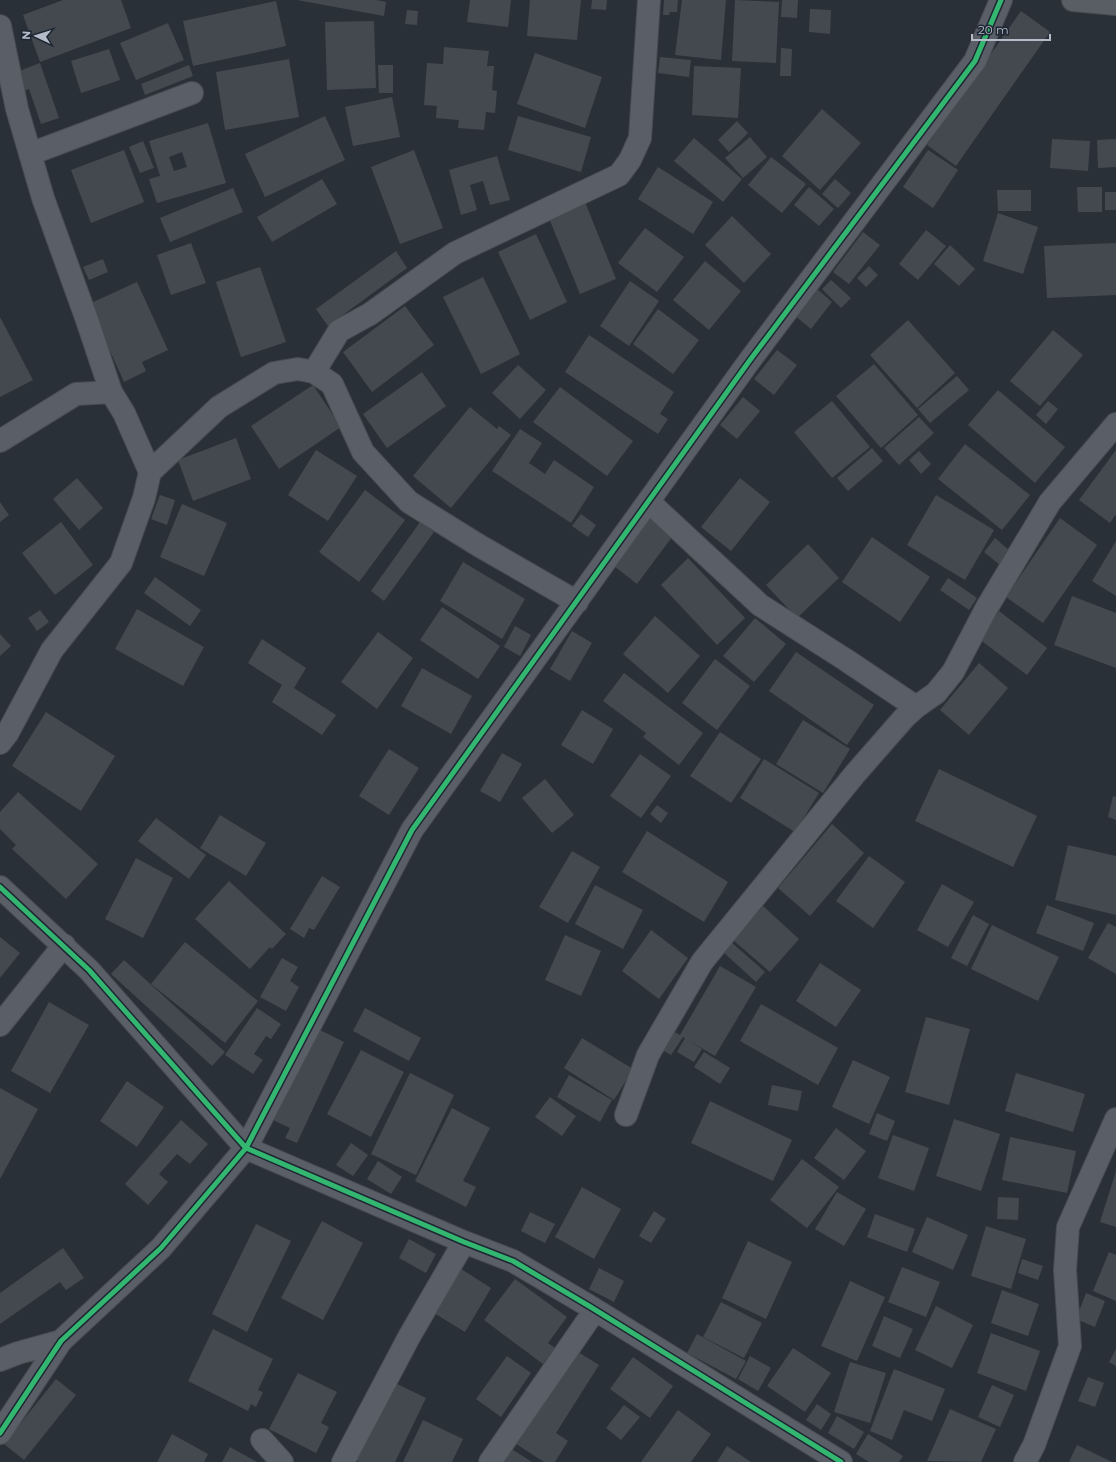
<svg xmlns="http://www.w3.org/2000/svg" width="1116" height="1462" viewBox="0 0 1116 1462" font-family="Montserrat,sans-serif">
	<style>
		.building { fill: #444950; fill-rule: evenodd }
		.lines { fill: none; stroke-linecap: round; stroke-linejoin: round }
		.street-casing { stroke: #484c53; stroke-width: 24 }
		.secondary-casing { stroke: #484c53; stroke-width: 24 }
		.street { stroke: #5a5e66; stroke-width: 22 }
		.secondary { stroke: #595d64; stroke-width: 22 }
		.cycleway-casing { stroke: #1d2633; stroke-width: 8 }
		.cycleway { stroke: #33b770; stroke-width: 5 }
	</style>
	<rect width="100%" height="100%" fill="#2a3038"/>
	<path class="building" d="M 63,0 L 121,0 L 131,28 L 40,62 L 23,15 Z
		M 297,0 L 377,0 L 386,2 L 384,16 Z
		M 470,0 L 511,0 L 508,27 L 467,22 Z
		M 530,0 L 581,0 L 577,40 L 527,36 Z
		M 592,0 L 607,0 L 606,10 L 591,9 Z
		M 664,0 L 678,0 L 677,12 L 670,12 L 669,15 L 663,15 Z
		M 682,0 L 726,0 L 721,60 L 675,55 Z
		M 735,0 L 779,2 L 776,63 L 732,61 Z
		M 782,0 L 798,0 L 797,18 L 781,17 Z
		M 276,1 L 286,46 L 193,66 L 183,21 Z
		M 810,9 L 831,10 L 830,34 L 809,32 Z
		M 407,10 L 418,11 L 417,25 L 405,24 Z
		M 1021,11 L 1050,32 L 956,166 L 927,145 Z
		M 374,21 L 376,88 L 327,90 L 325,22 Z
		M 168,23 L 184,60 L 136,80 L 120,43 Z
		M 444,47 L 489,51 L 487,66 L 494,66 L 492,90 L 497,91 L 495,113 L 486,112 L 484,130 L 458,128 L 459,120 L 436,118 L 437,106 L 424,105 L 427,63 L 443,64 Z
		M 781,48 L 792,49 L 791,76 L 780,76 Z
		M 109,49 L 120,80 L 81,93 L 71,61 Z
		M 535,53 L 602,77 L 585,128 L 517,104 Z
		M 660,57 L 691,60 L 689,77 L 658,73 Z
		M 289,59 L 299,117 L 225,130 L 216,72 Z
		M 40,63 L 59,118 L 41,124 L 29,89 L 21,92 L 14,73 Z
		M 189,65 L 193,76 L 145,95 L 141,84 Z
		M 378,65 L 393,65 L 393,93 L 379,93 Z
		M 694,66 L 741,68 L 738,118 L 692,115 Z
		M 392,97 L 400,137 L 353,146 L 345,107 Z
		M 822,109 L 861,143 L 820,190 L 782,156 Z
		M 325,116 L 345,160 L 265,197 L 245,154 Z
		M 518,116 L 591,137 L 581,172 L 508,150 Z
		M 737,121 L 748,133 L 729,152 L 718,140 Z
		M 208,123 L 226,183 L 157,203 L 149,179 L 160,176 L 149,141 ZM 182,152 L 187,167 L 174,171 L 169,157 Z
		M 750,137 L 767,157 L 743,178 L 725,158 Z
		M 694,138 L 742,179 L 723,202 L 674,161 Z
		M 1052,139 L 1090,141 L 1088,171 L 1050,168 Z
		M 1116,139 L 1116,167 L 1098,168 L 1097,140 Z
		M 143,141 L 154,168 L 140,173 L 129,147 Z
		M 124,150 L 144,202 L 91,223 L 71,170 Z
		M 414,150 L 443,228 L 400,244 L 371,167 Z
		M 928,150 L 958,170 L 933,208 L 903,187 Z
		M 497,156 L 510,200 L 490,205 L 483,181 L 470,185 L 477,210 L 461,215 L 449,170 Z
		M 771,157 L 806,184 L 782,213 L 748,185 Z
		M 658,167 L 713,202 L 693,234 L 638,199 Z
		M 322,179 L 337,204 L 272,242 L 257,217 Z
		M 835,179 L 851,193 L 838,208 L 822,194 Z
		M 809,187 L 834,209 L 819,226 L 794,205 Z
		M 1077,187 L 1102,187 L 1102,212 L 1078,212 Z
		M 233,188 L 243,212 L 170,242 L 160,218 Z
		M 997,190 L 1031,190 L 1031,211 L 998,211 Z
		M 1105,192 L 1116,192 L 1116,210 L 1105,210 Z
		M 585,202 L 616,279 L 580,294 L 548,216 Z
		M 998,213 L 1038,227 L 1023,274 L 983,261 Z
		M 732,216 L 771,254 L 744,283 L 705,245 Z
		M 645,228 L 684,257 L 657,292 L 618,263 Z
		M 926,230 L 946,246 L 918,280 L 899,264 Z
		M 863,232 L 880,245 L 849,284 L 833,272 Z
		M 536,234 L 567,302 L 530,320 L 498,252 Z
		M 191,243 L 206,283 L 171,295 L 157,255 Z
		M 1116,243 L 1116,295 L 1047,298 L 1044,246 Z
		M 950,245 L 975,269 L 959,286 L 934,264 Z
		M 396,251 L 407,268 L 328,326 L 316,309 Z
		M 103,259 L 108,272 L 89,280 L 83,267 Z
		M 705,261 L 741,291 L 709,330 L 673,300 Z
		M 869,266 L 878,275 L 866,287 L 857,278 Z
		M 260,267 L 286,342 L 241,357 L 216,282 Z
		M 483,277 L 520,354 L 481,374 L 443,297 Z
		M 831,280 L 851,298 L 841,308 L 822,289 Z
		M 630,281 L 659,301 L 629,346 L 600,326 Z
		M 137,282 L 168,350 L 142,362 L 146,371 L 124,382 L 89,304 Z
		M 816,288 L 832,302 L 811,329 L 794,315 Z
		M 405,306 L 434,345 L 372,392 L 343,352 Z
		M 658,309 L 699,340 L 673,374 L 633,344 Z
		M 0,317 L 33,380 L 0,397 Z
		M 908,320 L 955,373 L 917,408 L 870,355 Z
		M 1053,330 L 1083,355 L 1040,406 L 1010,381 Z
		M 589,335 L 674,392 L 660,414 L 668,419 L 658,434 L 565,372 Z
		M 777,350 L 797,365 L 774,395 L 754,379 Z
		M 874,364 L 918,415 L 881,448 L 836,396 Z
		M 518,365 L 546,390 L 520,419 L 492,393 Z
		M 422,372 L 446,406 L 387,448 L 363,414 Z
		M 957,376 L 969,390 L 930,423 L 918,409 Z
		M 313,385 L 341,427 L 279,469 L 251,426 Z
		M 560,387 L 633,441 L 607,476 L 533,422 Z
		M 998,390 L 1065,447 L 1035,483 L 968,425 Z
		M 743,397 L 760,411 L 737,439 L 720,425 Z
		M 832,401 L 870,447 L 832,478 L 794,432 Z
		M 1048,401 L 1058,409 L 1046,424 L 1036,415 Z
		M 470,407 L 497,429 L 499,426 L 511,435 L 451,508 L 413,476 Z
		M 919,417 L 934,433 L 899,465 L 884,448 Z
		M 520,429 L 542,443 L 529,463 L 545,474 L 554,460 L 594,487 L 571,523 L 492,471 Z
		M 236,438 L 251,479 L 193,501 L 178,460 Z
		M 965,444 L 1030,495 L 1002,530 L 938,479 Z
		M 872,448 L 883,461 L 848,491 L 837,478 Z
		M 316,450 L 357,476 L 328,521 L 288,495 Z
		M 1116,450 L 1116,514 L 1110,523 L 1079,500 Z
		M 919,451 L 931,464 L 921,474 L 909,460 Z
		M 77,478 L 103,508 L 79,530 L 53,499 Z
		M 740,478 L 770,502 L 731,551 L 701,527 Z
		M 365,490 L 405,520 L 359,582 L 319,552 Z
		M 160,495 L 175,500 L 167,525 L 151,519 Z
		M 936,495 L 994,530 L 965,580 L 907,545 Z
		M 0,502 L 9,515 L 0,522 Z
		M 182,504 L 227,523 L 204,576 L 160,557 Z
		M 581,514 L 596,525 L 588,537 L 572,526 Z
		M 651,515 L 675,533 L 637,584 L 614,566 Z
		M 1060,518 L 1097,545 L 1043,623 L 1006,597 Z
		M 61,522 L 93,565 L 55,595 L 22,553 Z
		M 420,522 L 434,532 L 384,601 L 371,591 Z
		M 872,537 L 930,577 L 900,622 L 842,582 Z
		M 995,538 L 1011,552 L 1000,565 L 984,552 Z
		M 1116,541 L 1116,596 L 1092,581 Z
		M 808,544 L 839,578 L 797,618 L 766,585 Z
		M 688,558 L 745,618 L 717,645 L 661,585 Z
		M 463,562 L 525,599 L 502,639 L 440,601 Z
		M 155,577 L 201,610 L 190,626 L 144,593 Z
		M 948,578 L 977,598 L 969,610 L 940,590 Z
		M 1072,596 L 1116,613 L 1116,668 L 1054,645 Z
		M 442,607 L 500,646 L 478,679 L 420,640 Z
		M 137,609 L 204,647 L 183,686 L 115,649 Z
		M 40,610 L 49,622 L 37,631 L 28,618 Z
		M 999,611 L 1047,648 L 1027,675 L 979,639 Z
		M 655,616 L 700,656 L 668,693 L 623,654 Z
		M 755,618 L 786,644 L 754,682 L 723,656 Z
		M 515,626 L 531,635 L 520,656 L 504,647 Z
		M 572,631 L 592,643 L 570,681 L 550,669 Z
		M 378,632 L 413,658 L 377,709 L 341,682 Z
		M 0,634 L 11,646 L 0,656 Z
		M 262,639 L 306,668 L 294,688 L 336,715 L 322,735 L 272,702 L 282,685 L 248,663 Z
		M 796,652 L 874,705 L 847,745 L 769,691 Z
		M 715,659 L 750,686 L 717,730 L 682,703 Z
		M 979,663 L 1008,688 L 969,735 L 940,710 Z
		M 422,668 L 472,696 L 451,734 L 401,706 Z
		M 624,673 L 703,733 L 679,765 L 643,737 L 646,733 L 603,701 Z
		M 582,710 L 613,729 L 593,764 L 561,745 Z
		M 46,712 L 115,756 L 81,811 L 12,766 Z
		M 803,720 L 850,749 L 823,793 L 776,764 Z
		M 720,732 L 761,759 L 731,803 L 690,776 Z
		M 389,749 L 419,768 L 389,815 L 359,796 Z
		M 502,753 L 522,764 L 500,802 L 480,791 Z
		M 640,754 L 671,776 L 641,818 L 610,796 Z
		M 764,759 L 819,793 L 795,832 L 740,798 Z
		M 939,769 L 1037,816 L 1013,867 L 915,821 Z
		M 545,779 L 574,815 L 552,833 L 522,798 Z
		M 18,792 L 98,864 L 66,899 L 12,849 L 16,845 L 0,829 L 0,812 Z
		M 1113,796 L 1116,797 L 1116,820 L 1108,817 Z
		M 657,805 L 668,813 L 661,823 L 650,814 Z
		M 220,815 L 266,843 L 246,876 L 200,848 Z
		M 156,818 L 206,855 L 189,879 L 138,841 Z
		M 832,824 L 864,853 L 810,916 L 778,888 Z
		M 647,831 L 728,882 L 704,922 L 622,872 Z
		M 1068,845 L 1116,856 L 1116,915 L 1055,900 Z
		M 572,851 L 600,867 L 568,923 L 539,907 Z
		M 869,856 L 905,882 L 873,928 L 836,901 Z
		M 136,858 L 173,878 L 143,938 L 105,919 Z
		M 322,876 L 340,887 L 314,930 L 309,928 L 304,938 L 290,929 Z
		M 229,881 L 286,934 L 272,949 L 270,947 L 250,969 L 195,919 Z
		M 942,884 L 974,902 L 948,947 L 917,930 Z
		M 595,885 L 643,910 L 623,949 L 575,924 Z
		M 1047,905 L 1094,923 L 1083,951 L 1036,933 Z
		M 763,906 L 799,939 L 770,972 L 733,940 Z
		M 973,915 L 989,924 L 967,966 L 951,958 Z
		M 1108,923 L 1116,927 L 1116,974 L 1088,958 Z
		M 992,925 L 1059,957 L 1038,1001 L 971,969 Z
		M 651,930 L 688,958 L 659,999 L 622,971 Z
		M 565,935 L 601,951 L 581,996 L 545,980 Z
		M 0,937 L 20,953 L 0,978 Z
		M 730,941 L 765,972 L 756,982 L 722,951 Z
		M 185,942 L 258,1001 L 225,1043 L 151,984 Z
		M 282,958 L 298,967 L 290,981 L 299,987 L 286,1011 L 260,997 Z
		M 124,960 L 225,1052 L 212,1066 L 111,974 Z
		M 820,963 L 861,990 L 836,1027 L 796,1001 Z
		M 720,966 L 756,987 L 715,1056 L 688,1040 L 702,1049 L 694,1062 L 677,1052 L 685,1038 L 683,1037 L 671,1055 L 659,1048 L 671,1030 L 680,1035 Z
		M 49,1002 L 89,1025 L 50,1093 L 11,1071 Z
		M 761,1004 L 838,1048 L 818,1085 L 740,1041 Z
		M 257,1008 L 281,1024 L 271,1039 L 266,1036 L 254,1054 L 263,1060 L 253,1074 L 225,1055 Z
		M 365,1008 L 421,1038 L 409,1061 L 353,1031 Z
		M 926,1017 L 970,1029 L 949,1105 L 905,1092 Z
		M 312,1026 L 344,1042 L 297,1143 L 285,1138 L 290,1128 L 269,1118 Z
		M 582,1038 L 633,1069 L 614,1100 L 564,1068 Z
		M 361,1050 L 404,1072 L 371,1137 L 327,1114 Z
		M 704,1052 L 730,1068 L 720,1084 L 694,1067 Z
		M 853,1060 L 890,1077 L 869,1124 L 832,1107 Z
		M 410,1073 L 454,1095 L 416,1175 L 371,1154 Z
		M 1016,1073 L 1085,1094 L 1073,1132 L 1005,1111 Z
		M 569,1075 L 612,1100 L 600,1122 L 557,1097 Z
		M 127,1081 L 164,1107 L 137,1147 L 100,1121 Z
		M 772,1085 L 802,1091 L 798,1111 L 768,1105 Z
		M 0,1088 L 38,1109 L 0,1179 Z
		M 550,1097 L 576,1116 L 562,1136 L 535,1117 Z
		M 710,1101 L 792,1140 L 773,1181 L 691,1143 Z
		M 452,1108 L 490,1128 L 463,1181 L 476,1187 L 466,1207 L 415,1181 Z
		M 877,1113 L 895,1121 L 887,1141 L 869,1134 Z
		M 954,1119 L 1000,1134 L 981,1191 L 936,1176 Z
		M 181,1120 L 208,1144 L 190,1164 L 177,1154 L 159,1174 L 168,1182 L 148,1205 L 125,1184 Z
		M 836,1128 L 866,1151 L 844,1180 L 814,1158 Z
		M 893,1135 L 929,1148 L 914,1191 L 878,1178 Z
		M 1010,1137 L 1076,1151 L 1067,1193 L 1002,1180 Z
		M 351,1143 L 368,1155 L 353,1176 L 336,1165 Z
		M 802,1159 L 839,1187 L 807,1228 L 770,1200 Z
		M 378,1161 L 402,1177 L 391,1194 L 367,1179 Z
		M 1116,1171 L 1116,1227 L 1100,1222 Z
		M 582,1187 L 621,1209 L 594,1259 L 555,1237 Z
		M 837,1192 L 866,1209 L 844,1246 L 815,1229 Z
		M 998,1197 L 1019,1198 L 1018,1220 L 997,1219 Z
		M 654,1211 L 666,1219 L 651,1243 L 639,1236 Z
		M 530,1212 L 555,1224 L 545,1243 L 521,1231 Z
		M 875,1214 L 915,1229 L 907,1252 L 867,1237 Z
		M 927,1217 L 968,1235 L 953,1270 L 912,1252 Z
		M 322,1221 L 363,1243 L 323,1320 L 281,1298 Z
		M 256,1224 L 291,1241 L 247,1332 L 212,1314 Z
		M 986,1226 L 1026,1239 L 1011,1289 L 971,1276 Z
		M 409,1239 L 436,1254 L 426,1273 L 399,1258 Z
		M 748,1241 L 792,1262 L 766,1319 L 722,1298 Z
		M 63,1248 L 84,1278 L 66,1290 L 60,1282 L 0,1324 L 0,1293 Z
		M 1109,1252 L 1116,1255 L 1116,1301 L 1093,1291 Z
		M 1022,1259 L 1043,1266 L 1038,1280 L 1018,1273 Z
		M 455,1265 L 491,1288 L 465,1332 L 429,1310 Z
		M 902,1267 L 940,1282 L 926,1317 L 888,1302 Z
		M 599,1268 L 624,1281 L 614,1302 L 589,1289 Z
		M 515,1279 L 567,1317 L 548,1343 L 555,1348 L 543,1364 L 484,1320 Z
		M 850,1281 L 885,1297 L 857,1361 L 821,1346 Z
		M 1002,1290 L 1039,1304 L 1028,1336 L 991,1323 Z
		M 1086,1293 L 1105,1301 L 1095,1327 L 1076,1319 Z
		M 721,1302 L 762,1323 L 744,1358 L 703,1337 Z
		M 936,1306 L 973,1325 L 952,1368 L 915,1350 Z
		M 884,1316 L 913,1329 L 900,1358 L 872,1346 Z
		M 213,1329 L 273,1359 L 258,1390 L 263,1392 L 256,1407 L 251,1404 L 248,1411 L 188,1381 Z
		M 991,1333 L 1040,1351 L 1026,1391 L 977,1373 Z
		M 697,1334 L 746,1361 L 736,1379 L 687,1353 Z
		M 570,1347 L 599,1365 L 556,1433 L 568,1441 L 555,1462 L 544,1462 L 510,1440 Z
		M 793,1348 L 831,1373 L 805,1412 L 767,1386 Z
		M 1116,1349 L 1116,1366 L 1109,1362 Z
		M 507,1356 L 531,1373 L 501,1417 L 476,1399 Z
		M 750,1356 L 771,1368 L 758,1391 L 738,1379 Z
		M 633,1357 L 673,1386 L 650,1418 L 610,1389 Z
		M 850,1362 L 886,1373 L 870,1423 L 834,1412 Z
		M 894,1369 L 945,1389 L 932,1421 L 904,1410 L 892,1440 L 870,1431 Z
		M 298,1373 L 337,1392 L 321,1423 L 329,1427 L 316,1453 L 269,1429 Z
		M 1088,1377 L 1104,1383 L 1095,1407 L 1078,1401 Z
		M 56,1379 L 76,1395 L 24,1460 L 4,1444 Z
		M 391,1381 L 426,1398 L 395,1462 L 359,1462 L 352,1459 Z
		M 992,1385 L 1014,1395 L 1000,1427 L 978,1417 Z
		M 817,1404 L 831,1414 L 821,1430 L 806,1420 Z
		M 624,1405 L 640,1417 L 621,1440 L 606,1428 Z
		M 950,1409 L 996,1429 L 981,1462 L 927,1461 Z
		M 678,1410 L 711,1434 L 691,1462 L 641,1462 Z
		M 837,1416 L 864,1432 L 854,1449 L 828,1433 Z
		M 423,1420 L 463,1439 L 452,1462 L 403,1462 Z
		M 172,1434 L 208,1454 L 204,1462 L 157,1462 Z
		M 868,1434 L 903,1456 L 899,1462 L 869,1462 L 856,1454 Z
		M 1077,1445 L 1112,1462 L 1069,1462 Z
		M 727,1446 L 751,1462 L 717,1462 Z
		M 230,1447 L 257,1462 L 222,1462 Z
		M 510,1448 L 532,1462 L 501,1462 Z"/>
	<g class="lines">
		<defs>
			<path id="street" d="M 0,26 L 17,109 L 43,198 L 87,320 L 111,392 L 124,413 L 150,472
				M 30,154 L 192,93
				M 314,372 L 339,331 L 370,314 L 455,253 L 619,175 L 630,160 L 640,138 L 649,0
				M 0,441 L 76,394 L 111,392
				M 649,502 L 760,605 L 846,660 L 916,707
				M 0,743 L 7,734 L 52,650 L 121,563 L 144,498 L 150,472 L 219,407 L 274,373 L 298,369 L 314,372 L 332,384 L 363,452 L 409,502 L 478,545 L 577,602
				M 0,887 L 89,970 L 246,1148 L 464,1242 L 513,1261 L 589,1306 L 841,1462
				M 0,1025 L 64,945
				M 626,1115 L 648,1055 L 702,962 L 855,774 L 904,718 L 916,707 L 936,693 L 953,672 L 986,609 L 1050,502 L 1116,424
				M 0,1360 L 18,1353 L 61,1341
				M 0,1433 L 61,1341 L 161,1248 L 246,1148 L 412,830 L 750,360 L 975,61 L 1001,0
				M 262,1440 L 282,1462
				M 343,1462 L 409,1337 L 464,1242
				M 490,1462 L 595,1310
				M 1025,1462 L 1034,1445 L 1070,1346 L 1065,1270 L 1068,1227 L 1116,1119"/>
			<path id="secondary" d="M 1073,0 L 1116,4"/>
		</defs>
		<use href="#street" class="street-casing"/>
		<use href="#secondary" class="secondary-casing"/>
		<use href="#street" class="street"/>
		<use href="#secondary" class="secondary"/>
		<defs>
			<path id="cycleway" d="M 0,887 L 89,970 L 246,1148 L 464,1242 L 513,1261 L 589,1306 L 841,1462
				M 0,1433 L 61,1341 L 161,1248 L 246,1148 L 412,830 L 750,360 L 975,61 L 1001,0"/>
		</defs>
		<use href="#cycleway" class="cycleway-casing"/>
		<use href="#cycleway" class="cycleway"/>
	</g>
	<g transform="translate(36 36) rotate(274)" stroke="#1d2633" stroke-width="3" paint-order="stroke">
	<path d="M0-3L7 15L0 10L-7 15Z" fill="#b4bcc9"/>
	<text y="-6" font-size="11" font-weight="bold" text-anchor="middle" fill="#b4bcc9">N</text>
	</g>
	<path d="M972 34v6h78v-6" fill="none" stroke="#b4bcc9" stroke-width="2"/>
	<text x="978" y="34" font-size="12" fill="#b4bcc9" stroke="#1d2633" stroke-width="3" paint-order="stroke">20 m</text>
</svg>
